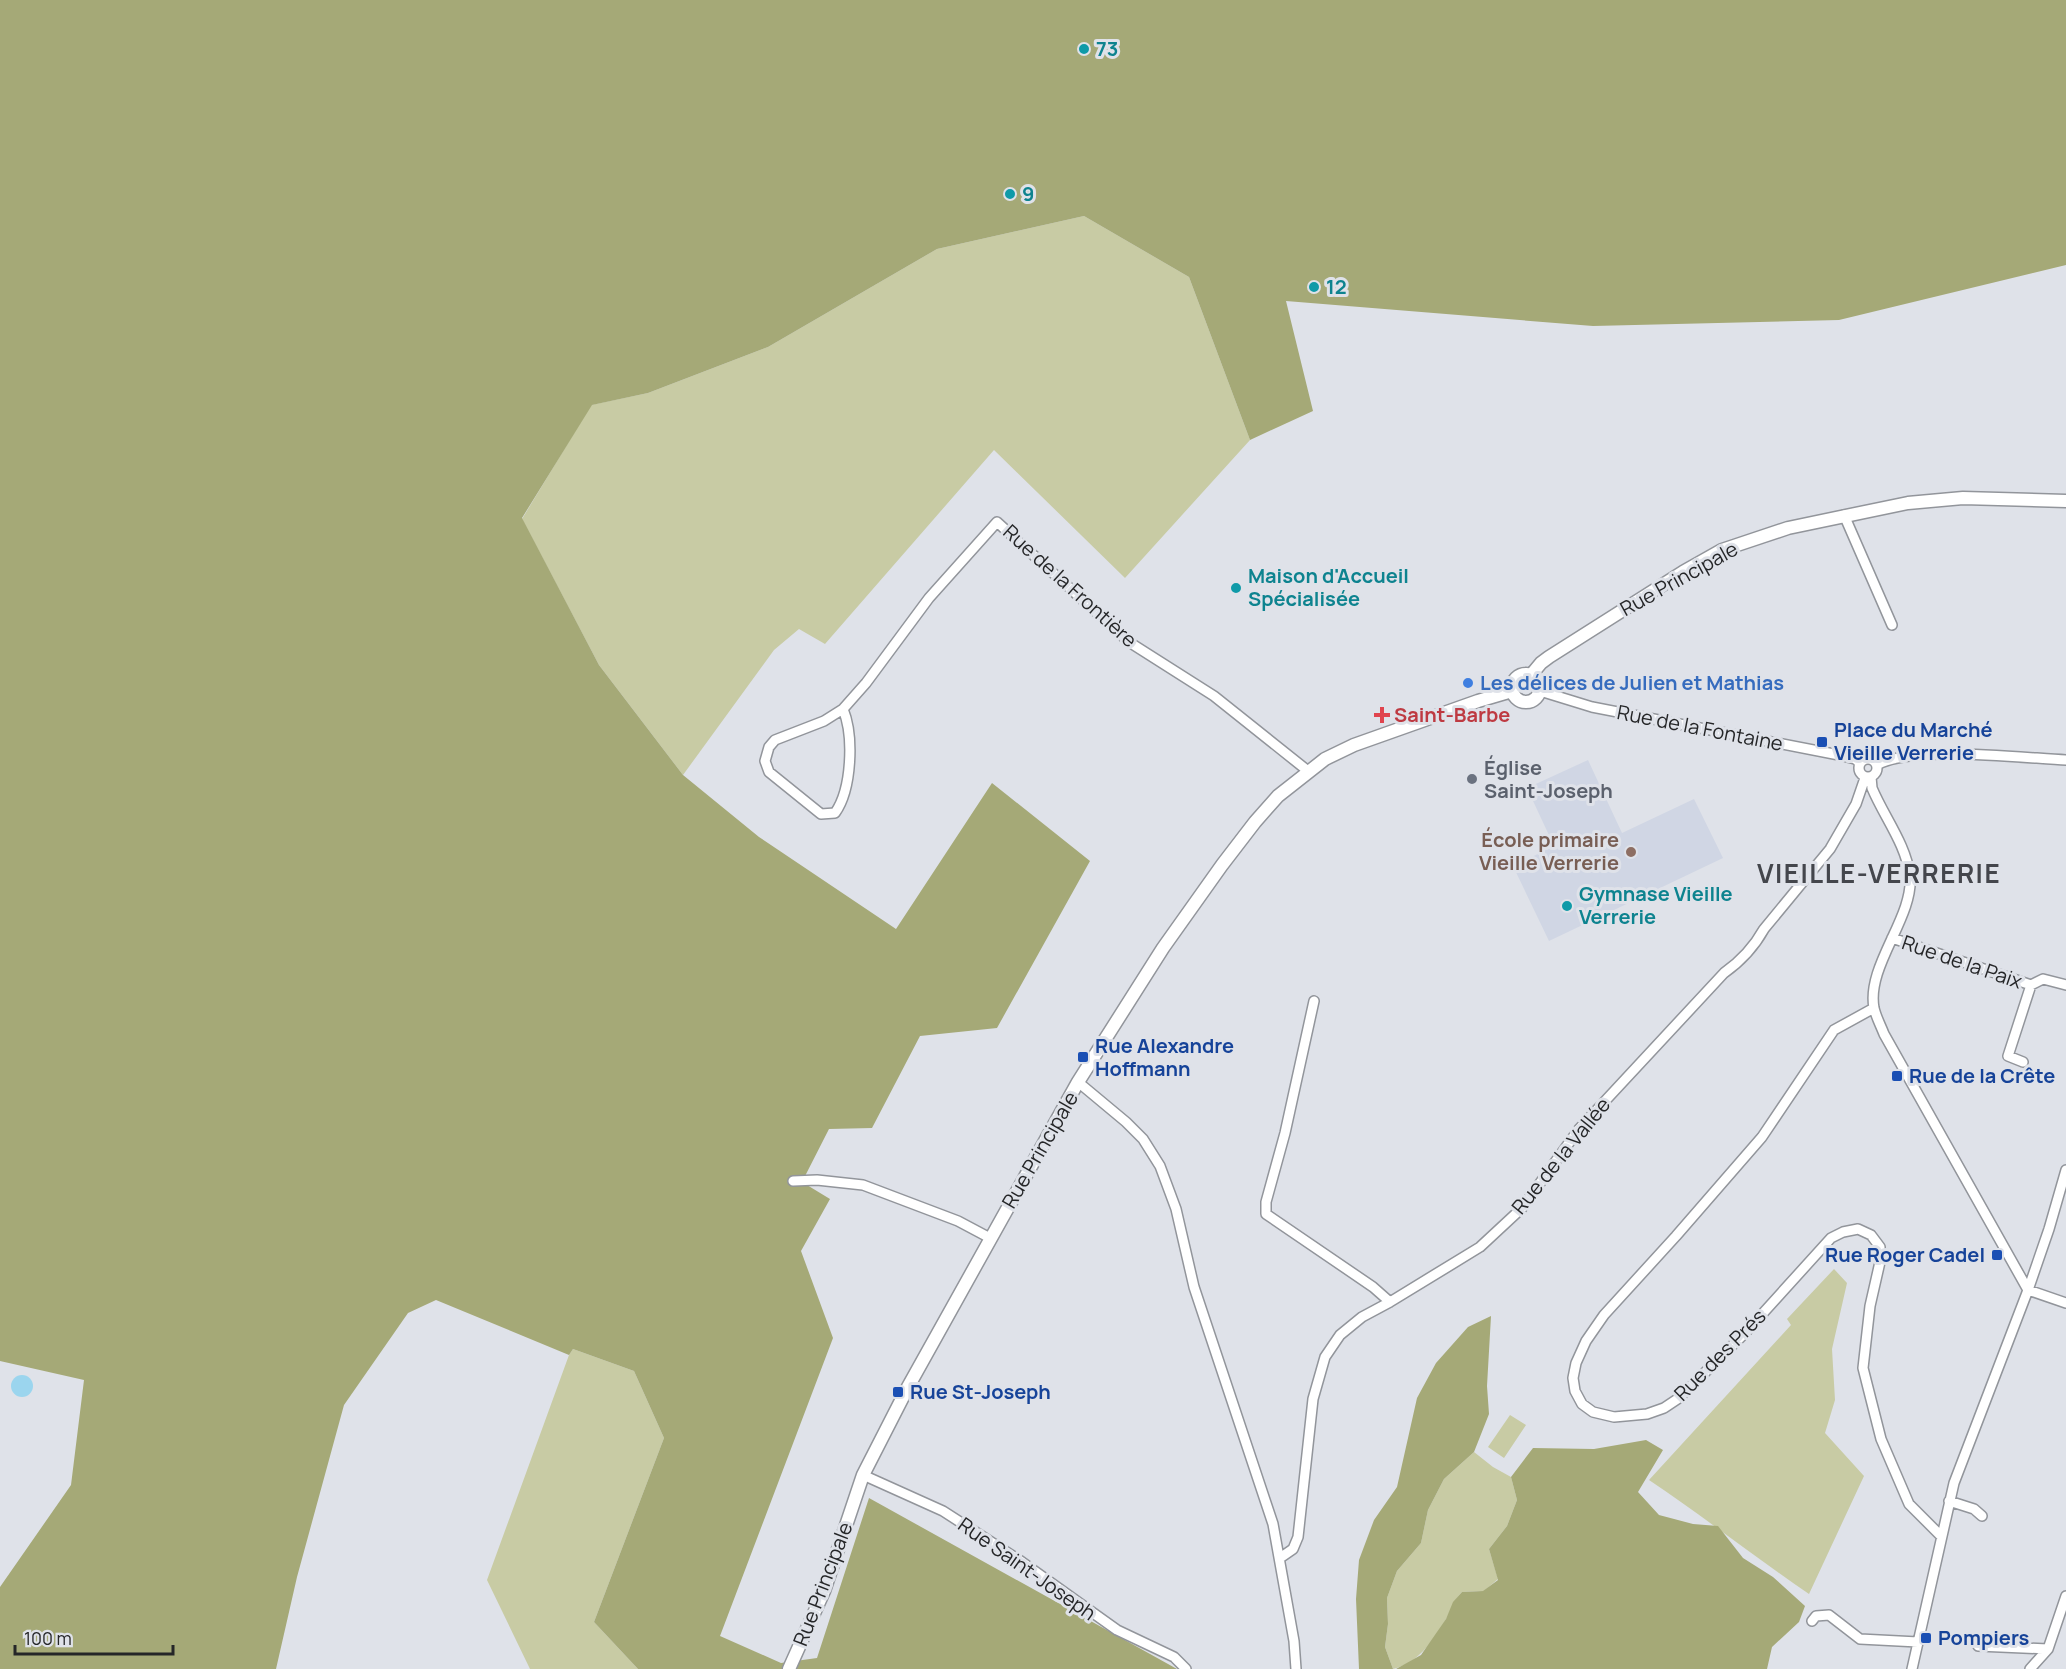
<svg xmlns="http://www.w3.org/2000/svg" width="2066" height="1669" viewBox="0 0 2066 1669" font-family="Manrope,sans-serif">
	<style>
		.built { fill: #d0d6e4 }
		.green { fill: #c8cba4 }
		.forest { fill: #a5a977 }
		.water { fill: #9bd5ee }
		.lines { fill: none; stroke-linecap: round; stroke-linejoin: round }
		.minor-casing { stroke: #92959b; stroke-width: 12 }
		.tertiary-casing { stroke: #92959b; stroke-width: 15 }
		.minor { stroke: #fff; stroke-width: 9 }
		.tertiary { stroke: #fff; stroke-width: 12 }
		.culture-dot { fill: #0f9aa8; stroke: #dfe2e9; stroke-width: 2 }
		.shop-dot { fill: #3f7fe0; stroke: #dfe2e9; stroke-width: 2 }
		.health-dot { fill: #e0444e; stroke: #dfe2e9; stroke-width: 2 }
		.transit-dot { fill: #1a4fb4; stroke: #dfe2e9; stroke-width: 2 }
		.worship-dot { fill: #6b7280; stroke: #dfe2e9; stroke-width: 2 }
		.education-dot { fill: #8d6e63; stroke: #dfe2e9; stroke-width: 2 }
		.labels { text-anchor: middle; stroke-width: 6; stroke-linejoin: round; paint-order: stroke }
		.culture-label { font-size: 20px; font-weight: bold; fill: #0d838f; stroke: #dfe2e9; text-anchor: start }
		.street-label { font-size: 20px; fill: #252628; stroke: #dfe2e9 }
		.shop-label { font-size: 20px; font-weight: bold; fill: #366cbe; stroke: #dfe2e9; text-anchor: start }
		.health-label { font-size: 20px; font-weight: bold; fill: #be3a42; stroke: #dfe2e9; text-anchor: start }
		.transit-label { font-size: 20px; font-weight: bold; fill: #164399; stroke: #dfe2e9; text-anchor: start }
		.worship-label { font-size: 20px; font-weight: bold; fill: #5b616d; stroke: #dfe2e9; text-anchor: start }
		.education-label { font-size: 20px; font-weight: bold; fill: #785e54; stroke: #dfe2e9; text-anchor: end }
		.district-label { font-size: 26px; font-weight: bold; letter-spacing: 1.5px; fill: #44464c; stroke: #dfe2e9 }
	</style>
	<rect width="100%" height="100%" fill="#dfe2e9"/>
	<path class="built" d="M 1588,760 L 1622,833 L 1694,799 L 1723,858 L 1549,941 L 1513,866 L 1554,846 L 1527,788 Z"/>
	<path class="green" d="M 1084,216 L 1189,277 L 1250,440 L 1125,578 L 994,450 L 825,644 L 799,629 L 774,650 L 683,775 L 599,665 L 522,519 L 591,405 L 648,393 L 768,347 L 937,249 Z
		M 1834,1269 L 1847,1283 L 1832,1349 L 1835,1400 L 1825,1433 L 1864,1476 L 1809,1594 C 1755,1557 1704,1517 1649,1480 L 1791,1325 L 1787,1319 Z
		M 573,1349 L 634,1371 L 664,1438 L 594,1622 L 638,1669 L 530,1669 L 487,1580 L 569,1355 Z
		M 1510,1415 L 1526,1425 L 1504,1458 L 1488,1447 Z
		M 1474,1452 L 1493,1467 L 1511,1477 L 1517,1500 L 1507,1526 L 1489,1549 L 1498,1579 L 1484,1591 L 1462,1592 C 1453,1601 1451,1611 1445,1621 C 1432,1642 1418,1663 1393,1669 L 1385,1647 L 1388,1624 L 1387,1598 L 1397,1571 L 1421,1543 L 1428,1510 L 1444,1479 Z"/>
	<path class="forest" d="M 0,0 L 2066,0 L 2066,265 L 1839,320 L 1593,326 L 1286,301 L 1313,411 L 1250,440 L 1189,277 L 1084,216 L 937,249 L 768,347 L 648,393 L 592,405 L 522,518 L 599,665 L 683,775 L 759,837 L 896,929 L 992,783 L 1090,861 L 997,1028 L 920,1036 L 872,1128 L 829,1129 L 802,1182 L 830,1199 L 801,1251 L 833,1338 L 720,1636 L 781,1663 L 817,1658 L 869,1498 L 1177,1669 L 638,1669 L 594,1622 L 664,1438 L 634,1371 L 573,1349 L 569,1355 L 436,1300 L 408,1313 L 344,1405 L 297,1577 L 276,1669 L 0,1669 L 0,1587 L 71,1485 L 84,1380 L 0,1361 Z
		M 1491,1316 L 1487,1386 L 1489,1414 L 1474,1452 L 1444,1479 L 1428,1510 L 1421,1543 L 1397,1571 L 1387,1598 L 1388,1624 L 1385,1647 L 1393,1669 L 1359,1669 L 1356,1599 L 1359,1560 L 1374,1520 L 1397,1487 L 1417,1398 L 1436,1363 L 1468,1327 Z
		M 1646,1440 L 1663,1450 L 1638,1492 L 1659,1515 L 1693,1524 L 1718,1526 L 1743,1558 L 1773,1577 L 1805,1606 L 1799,1622 L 1772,1647 L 1767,1669 L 1396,1669 L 1421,1655 L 1446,1619 L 1453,1602 L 1462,1592 L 1483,1591 L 1498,1580 L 1489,1549 L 1507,1526 L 1517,1500 L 1511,1477 L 1533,1448 L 1594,1449 Z"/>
	<path class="water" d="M11 1386a11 11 0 1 1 22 0a11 11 0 1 1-22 0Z"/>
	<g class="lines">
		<defs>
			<path id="minor" d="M 1844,515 L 1892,625
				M 1540,691 L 1592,707 L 1839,755 L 1855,759 L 1860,763
				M 843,709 C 854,736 852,789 835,813 L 821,814 L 769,772 L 765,761 L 769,747 L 775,740 L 824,721 L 843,709 L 866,683 L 929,598 L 997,522 L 1129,642 L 1214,696 L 1308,771
				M1859 768a9 9 0 1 1 18 0a9 9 0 1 1-18 0Z
				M 1877,765 C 1911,745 2023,758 2066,760
				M 1871,777 L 1872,788 C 1884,817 1906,844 1910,876 C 1914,917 1866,966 1874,1008 C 1876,1017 1881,1026 1884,1034 L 2028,1290
				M 1892,938 L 2031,985 L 2043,979 L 2066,985
				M 1314,1001 L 1285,1133 L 1266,1202 L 1266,1214 L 1373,1287 L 1390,1302
				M 1874,1008 L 1834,1030 L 1762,1137 L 1676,1236 L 1604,1315 L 1586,1341 L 1576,1363 L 1573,1378 L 1575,1391 L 1582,1404 L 1593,1412 L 1614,1417 L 1647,1414 L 1664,1408 L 1679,1398 L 1745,1333 L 1831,1238 L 1843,1232 L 1858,1229 L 1871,1235 L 1880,1247 L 1880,1262 L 1870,1306 L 1863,1368 L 1881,1439 L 1909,1504 L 1941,1536
				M 2023,1062 L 2008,1056 L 2031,985
				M 1078,1082 L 1126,1122 L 1143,1139 L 1160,1166 L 1176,1209 L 1194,1287 L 1273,1524 L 1294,1641 L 1296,1669
				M 793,1181 L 817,1180 L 863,1185 L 958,1221 L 990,1238
				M 2028,1290 L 2066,1303
				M 863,1475 L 943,1511 L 1019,1560 L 1117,1630 L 1174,1657 L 1186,1669
				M 1949,1501 L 1974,1509 L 1982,1516
				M 1280,1558 L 1293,1549 L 1298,1537 L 1313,1399 L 1325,1357 L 1340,1335 L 1362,1317 L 1390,1302 L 1480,1247 L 1522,1208 L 1579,1129 L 1724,973 C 1741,961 1754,947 1764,929 L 1830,849 L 1856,804 L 1865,778
				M 1812,1621 L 1816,1616 L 1829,1615 L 1860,1639 L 1918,1642
				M 1978,1646 L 2048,1649
				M 1912,1669 L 1954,1483 L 2028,1290 L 2049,1229 L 2066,1170
				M 2030,1669 L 2048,1649 L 2066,1596"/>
			<path id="tertiary" d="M1512 688a14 14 0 1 1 28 0a14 14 0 1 1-28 0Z
				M 1531,675 L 1541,663 L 1549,657 L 1683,572 L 1722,550 L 1788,528 L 1908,503 L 1963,498 L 2066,501
				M 789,1669 L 824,1591 L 863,1475 L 908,1387 L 1078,1082 L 1163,948 L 1222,865 L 1255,822 L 1278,796 L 1325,759 L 1354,745 L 1478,701 L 1512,691"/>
		</defs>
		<use href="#minor" class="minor-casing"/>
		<use href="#tertiary" class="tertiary-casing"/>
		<use href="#minor" class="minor"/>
		<use href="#tertiary" class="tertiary"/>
	</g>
	<g class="culture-dot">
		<circle cx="1084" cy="49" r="6"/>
		<circle cx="1010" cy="194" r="6"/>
		<circle cx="1314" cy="287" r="6"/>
		<circle cx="1236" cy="588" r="6"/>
		<circle cx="1567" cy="906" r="6"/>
	</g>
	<circle class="shop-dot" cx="1468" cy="683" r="6"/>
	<path class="health-dot" d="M1379 706h6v6h6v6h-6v6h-6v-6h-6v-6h6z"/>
	<g class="transit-dot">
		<rect x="1816" y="736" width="12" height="12" rx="3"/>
		<rect x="1077" y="1051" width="12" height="12" rx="3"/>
		<rect x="1891" y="1070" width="12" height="12" rx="3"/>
		<rect x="1991" y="1249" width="12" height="12" rx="3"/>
		<rect x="892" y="1386" width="12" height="12" rx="3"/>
		<rect x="1920" y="1632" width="12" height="12" rx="3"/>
	</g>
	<circle class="worship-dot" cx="1472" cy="779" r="6"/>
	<circle class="education-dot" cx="1631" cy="852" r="6"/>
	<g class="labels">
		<g class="culture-label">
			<text x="1096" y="56">73</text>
			<text x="1022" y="201">9</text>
			<text x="1326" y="294">12</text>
			<text x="1248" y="583">Maison d'Accueil<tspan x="1248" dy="23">Spécialisée</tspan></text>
			<text x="1579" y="901">Gymnase Vieille<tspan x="1579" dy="23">Verrerie</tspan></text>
		</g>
		<g class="street-label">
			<text transform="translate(1679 579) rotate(-29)" y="7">Rue Principale</text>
			<text transform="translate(1070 586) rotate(42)" y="7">Rue de la Frontière</text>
			<text transform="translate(1700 728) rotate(11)" y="7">Rue de la Fontaine</text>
			<text transform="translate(1962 962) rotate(19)" y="7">Rue de la Paix</text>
			<text transform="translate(1040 1150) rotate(-60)" y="7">Rue Principale</text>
			<text transform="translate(1561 1156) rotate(-51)" y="7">Rue de la Vallée</text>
			<text transform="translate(1720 1355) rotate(-45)" y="7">Rue des Prés</text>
			<text transform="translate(1027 1569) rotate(35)" y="7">Rue Saint-Joseph</text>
			<text transform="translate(823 1584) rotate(-69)" y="7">Rue Principale</text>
		</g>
		<g class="shop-label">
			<text x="1480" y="690">Les délices de Julien et Mathias</text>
		</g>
		<g class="health-label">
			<text x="1394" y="722">Saint-Barbe</text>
		</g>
		<g class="transit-label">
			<text x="1834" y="737">Place du Marché<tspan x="1834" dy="23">Vieille Verrerie</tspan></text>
			<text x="1095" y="1053">Rue Alexandre<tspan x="1095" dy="23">Hoffmann</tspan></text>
			<text x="1909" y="1083">Rue de la Crête</text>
			<text x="1985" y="1262" text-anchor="end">Rue Roger Cadel</text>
			<text x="910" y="1399">Rue St-Joseph</text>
			<text x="1938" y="1645">Pompiers</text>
		</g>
		<g class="worship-label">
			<text x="1484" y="775">Église<tspan x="1484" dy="23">Saint-Joseph</tspan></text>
		</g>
		<g class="education-label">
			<text x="1619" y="847">École primaire<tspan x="1619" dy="23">Vieille Verrerie</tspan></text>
		</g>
		<g class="district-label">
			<text x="1879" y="883">VIEILLE-VERRERIE</text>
		</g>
	</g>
	<path d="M15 1645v9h158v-9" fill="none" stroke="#252628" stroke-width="3"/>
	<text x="24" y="1645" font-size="18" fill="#252628" stroke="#dfe2e9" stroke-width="4.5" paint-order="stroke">100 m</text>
</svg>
